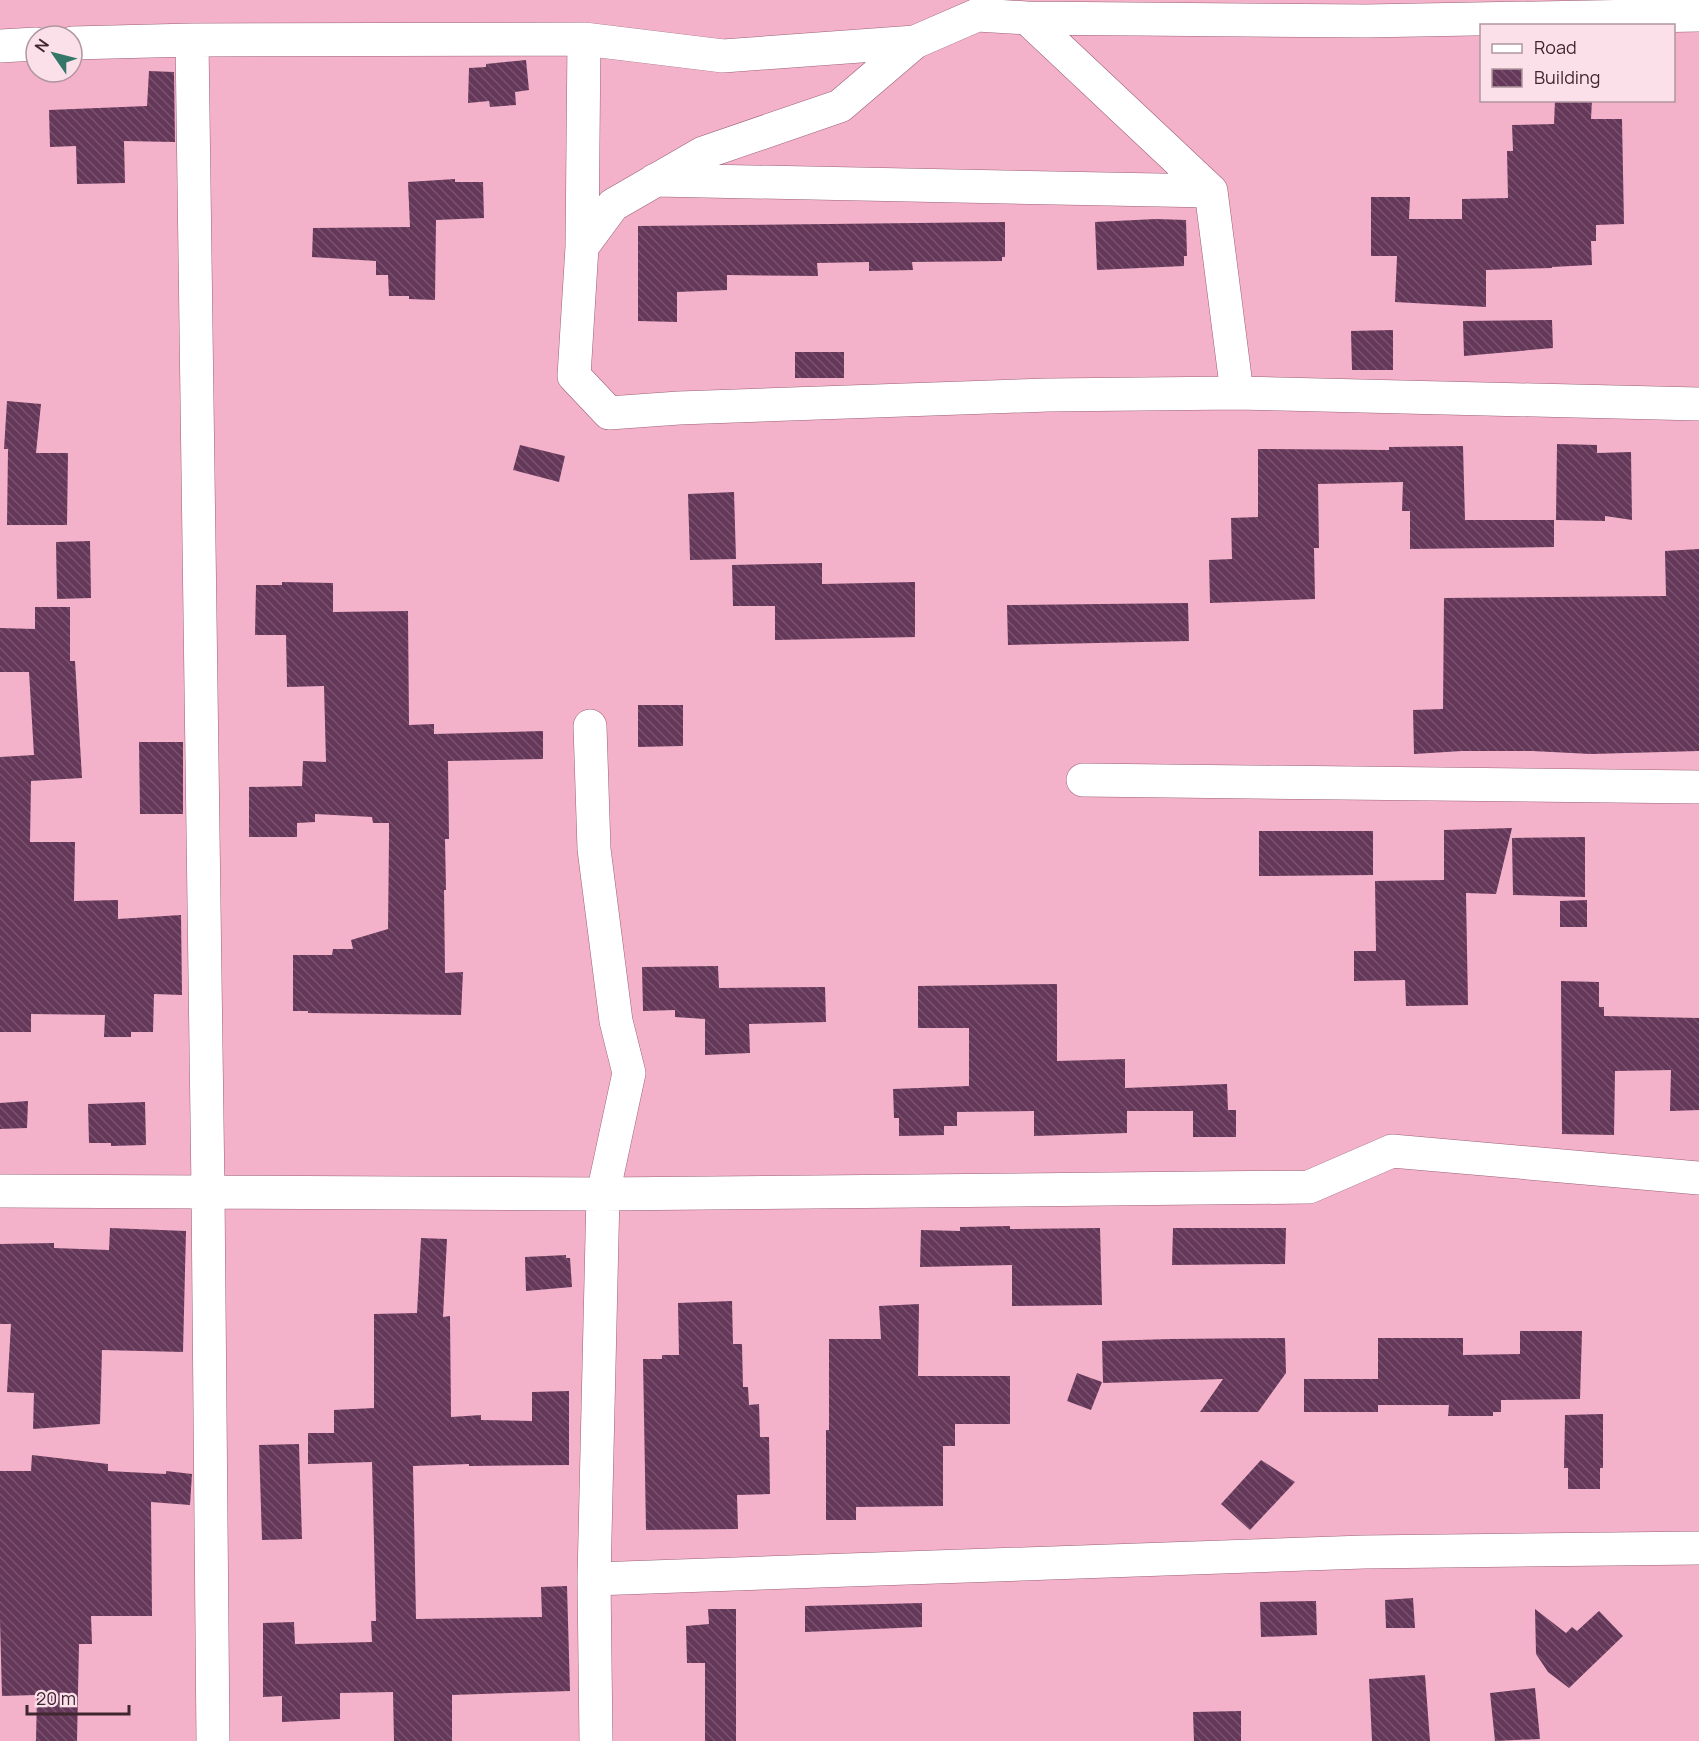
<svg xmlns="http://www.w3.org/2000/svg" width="1699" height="1741" viewBox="0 0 1699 1741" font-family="Manrope,sans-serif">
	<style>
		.building { fill: url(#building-back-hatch) }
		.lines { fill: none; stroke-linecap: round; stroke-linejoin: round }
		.street-casing { stroke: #9b6176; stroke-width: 34 }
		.street { stroke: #fff; stroke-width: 33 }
	</style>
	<defs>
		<pattern id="building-back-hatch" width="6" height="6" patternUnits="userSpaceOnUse" patternTransform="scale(1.5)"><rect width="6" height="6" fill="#65385a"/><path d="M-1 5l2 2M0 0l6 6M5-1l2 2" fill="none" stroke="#78536f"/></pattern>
	</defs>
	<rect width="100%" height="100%" fill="#f3b2c9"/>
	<path class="building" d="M 526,60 L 529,90 L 515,92 L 516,105 L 490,107 L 489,101 L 468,103 L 469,68 L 486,67 L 486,64 Z
		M 149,71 L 174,72 L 175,142 L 124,141 L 125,183 L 77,184 L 76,146 L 50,147 L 49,110 L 147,106 Z
		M 1555,100 L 1592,100 L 1591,119 L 1622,119 L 1624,224 L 1596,225 L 1596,241 L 1591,241 L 1592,265 L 1552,267 L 1552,268 L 1486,270 L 1486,307 L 1395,302 L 1397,256 L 1371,256 L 1371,197 L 1410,197 L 1409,219 L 1462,219 L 1462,199 L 1508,198 L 1507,151 L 1513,151 L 1512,125 L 1554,124 Z
		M 455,179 L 455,182 L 483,182 L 484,218 L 436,220 L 435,300 L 409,299 L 409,296 L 389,296 L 388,275 L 376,275 L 376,261 L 312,257 L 313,228 L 410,227 L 408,182 Z
		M 1156,219 L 1186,220 L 1187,256 L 1184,256 L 1184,266 L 1097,270 L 1095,222 Z
		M 1005,222 L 1005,257 L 1002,257 L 1002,261 L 912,262 L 913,270 L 869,271 L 869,262 L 817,263 L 818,276 L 727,275 L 727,290 L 677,292 L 677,322 L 638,321 L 638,226 Z
		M 1552,320 L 1553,348 L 1464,356 L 1463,321 Z
		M 1393,330 L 1393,370 L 1352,370 L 1351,331 Z
		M 795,352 L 844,352 L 844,378 L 795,378 Z
		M 7,401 L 41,404 L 36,453 L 68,453 L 67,525 L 7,525 L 8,449 L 4,449 Z
		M 1557,444 L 1597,445 L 1597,453 L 1631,452 L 1632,520 L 1605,516 L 1605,521 L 1556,520 Z
		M 520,445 L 565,456 L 559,482 L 513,470 Z
		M 1463,446 L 1465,520 L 1554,520 L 1554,547 L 1410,549 L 1410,511 L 1402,511 L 1403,482 L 1318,484 L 1319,548 L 1314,548 L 1315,599 L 1210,603 L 1209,560 L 1232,559 L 1231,518 L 1258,517 L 1258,449 L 1389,450 L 1389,447 Z
		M 734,492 L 736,559 L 690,560 L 688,494 Z
		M 90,541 L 91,598 L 57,599 L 56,542 Z
		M 1699,549 L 1699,751 L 1591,754 L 1532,751 L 1462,751 L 1414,754 L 1413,710 L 1443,709 L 1444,598 L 1666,596 L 1665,551 Z
		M 822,563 L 822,584 L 915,582 L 915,637 L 775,640 L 775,606 L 733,606 L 732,565 Z
		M 282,582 L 333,583 L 333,612 L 408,611 L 409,725 L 434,724 L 434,734 L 543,731 L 543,759 L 448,761 L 449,839 L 445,839 L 446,890 L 444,890 L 445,973 L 463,972 L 461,1015 L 308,1013 L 308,1011 L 293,1011 L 293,955 L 332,955 L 333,949 L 353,949 L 351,940 L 388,929 L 389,839 L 389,823 L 373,823 L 372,817 L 315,814 L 315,822 L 297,823 L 297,837 L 249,837 L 249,787 L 302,786 L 303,761 L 326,762 L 324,686 L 287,687 L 286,635 L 255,635 L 256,585 L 282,585 Z
		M 1188,603 L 1189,641 L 1008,645 L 1007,605 Z
		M 35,607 L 70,607 L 70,661 L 75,661 L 82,778 L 31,781 L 30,842 L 75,842 L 74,901 L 118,900 L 118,919 L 181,915 L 182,995 L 154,994 L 153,1032 L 131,1032 L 131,1037 L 104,1037 L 105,1015 L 31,1014 L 31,1032 L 0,1032 L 0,757 L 34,755 L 29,672 L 0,672 L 0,628 L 35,629 Z
		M 638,705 L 683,705 L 683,746 L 638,747 Z
		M 139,742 L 183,742 L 183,814 L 140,814 Z
		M 1512,828 L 1496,894 L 1466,893 L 1468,1005 L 1406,1006 L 1405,980 L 1354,981 L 1354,951 L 1376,951 L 1375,881 L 1444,880 L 1444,830 Z
		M 1259,831 L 1373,831 L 1373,875 L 1259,876 Z
		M 1585,837 L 1585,897 L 1513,895 L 1512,838 Z
		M 1587,900 L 1587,927 L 1560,927 L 1560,901 Z
		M 718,966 L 719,988 L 825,987 L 826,1022 L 749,1024 L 750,1053 L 705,1055 L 705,1019 L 675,1017 L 675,1010 L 643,1011 L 642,967 Z
		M 1561,981 L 1599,982 L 1599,1007 L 1604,1007 L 1604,1016 L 1699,1018 L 1699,1110 L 1670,1111 L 1671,1070 L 1615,1071 L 1614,1135 L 1562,1134 Z
		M 1057,984 L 1057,1061 L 1125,1059 L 1125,1088 L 1227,1084 L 1228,1110 L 1236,1110 L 1236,1137 L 1193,1137 L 1193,1111 L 1127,1111 L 1127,1133 L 1034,1136 L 1034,1111 L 957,1112 L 957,1126 L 944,1126 L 944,1135 L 899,1136 L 899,1118 L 894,1118 L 893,1089 L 969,1086 L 969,1028 L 918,1028 L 918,986 Z
		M 28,1101 L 27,1128 L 0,1129 L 0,1103 Z
		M 145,1102 L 146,1145 L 111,1146 L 111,1143 L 89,1143 L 88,1104 Z
		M 1010,1226 L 1010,1229 L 1100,1228 L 1102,1305 L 1012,1306 L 1012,1265 L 920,1267 L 921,1230 L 960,1231 L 960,1227 Z
		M 110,1228 L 186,1231 L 183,1352 L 102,1350 L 100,1424 L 33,1429 L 34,1393 L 7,1392 L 11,1324 L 0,1324 L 0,1244 L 54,1243 L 54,1248 L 109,1250 Z
		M 1173,1228 L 1286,1228 L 1285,1264 L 1172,1265 Z
		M 421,1238 L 447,1239 L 443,1317 L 450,1316 L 451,1417 L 481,1415 L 481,1420 L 532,1421 L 532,1392 L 569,1391 L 569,1465 L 469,1466 L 469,1464 L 413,1466 L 416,1619 L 542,1617 L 541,1587 L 567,1586 L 570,1691 L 452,1695 L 452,1741 L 394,1741 L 393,1692 L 340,1693 L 340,1719 L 282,1722 L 282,1696 L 263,1697 L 263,1623 L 294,1622 L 295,1644 L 372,1642 L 371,1621 L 376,1621 L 372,1462 L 308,1464 L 308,1433 L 334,1433 L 334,1410 L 374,1408 L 374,1314 L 417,1313 Z
		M 566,1255 L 566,1258 L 570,1258 L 572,1287 L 526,1291 L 525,1257 Z
		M 732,1301 L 733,1344 L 742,1344 L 743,1387 L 748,1387 L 749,1405 L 759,1404 L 760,1437 L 769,1437 L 770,1494 L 737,1495 L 738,1529 L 646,1530 L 643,1359 L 662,1359 L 662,1355 L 679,1355 L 678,1303 Z
		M 919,1304 L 918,1376 L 1010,1376 L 1010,1424 L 955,1424 L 955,1446 L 943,1446 L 943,1506 L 856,1507 L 856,1520 L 826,1520 L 826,1430 L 829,1430 L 829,1339 L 881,1339 L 879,1306 Z
		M 1520,1331 L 1582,1331 L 1580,1399 L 1501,1400 L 1501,1412 L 1493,1412 L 1493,1416 L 1448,1416 L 1449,1405 L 1378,1405 L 1378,1412 L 1304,1412 L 1304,1379 L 1378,1379 L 1378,1338 L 1463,1338 L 1463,1355 L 1520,1354 Z
		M 1285,1338 L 1286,1373 L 1258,1412 L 1200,1412 L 1223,1379 L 1103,1383 L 1102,1341 L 1171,1339 Z
		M 1077,1373 L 1102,1382 L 1091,1410 L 1067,1401 Z
		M 1603,1414 L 1603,1468 L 1600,1468 L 1600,1489 L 1568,1489 L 1568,1468 L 1564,1468 L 1565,1415 Z
		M 299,1444 L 302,1539 L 262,1540 L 259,1445 Z
		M 32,1455 L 108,1464 L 108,1471 L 166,1474 L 166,1471 L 192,1474 L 190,1505 L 151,1502 L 152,1616 L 91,1616 L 92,1644 L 79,1644 L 77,1741 L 36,1741 L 37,1695 L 2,1696 L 0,1620 L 0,1471 L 31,1471 Z
		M 1261,1460 L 1295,1482 L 1250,1530 L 1221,1504 Z
		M 1413,1598 L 1415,1628 L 1386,1628 L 1385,1600 Z
		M 1316,1601 L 1317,1635 L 1261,1637 L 1260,1602 Z
		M 922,1603 L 922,1627 L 805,1632 L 805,1606 Z
		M 708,1609 L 736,1609 L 736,1741 L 705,1741 L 705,1663 L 687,1663 L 686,1626 L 709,1624 Z
		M 1535,1609 L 1566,1633 L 1572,1627 L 1577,1631 L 1599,1611 L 1623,1636 L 1569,1688 L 1548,1672 L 1536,1654 Z
		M 1425,1675 L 1430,1741 L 1372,1741 L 1369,1679 Z
		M 1535,1688 L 1540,1739 L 1495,1741 L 1490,1693 Z
		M 1241,1711 L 1241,1741 L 1194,1741 L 1193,1712 Z"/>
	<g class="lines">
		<defs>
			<path id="street" d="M 1027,18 L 1211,191 L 1237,393
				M 584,39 L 582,247 L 574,376 L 609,413 L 679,408 L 1048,395 L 1237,393 L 1699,404
				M 192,40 L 208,1191 L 213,1741
				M 72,43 L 192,40 L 584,39 L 723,56 L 915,42 L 977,15 L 1027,18 L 1366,21 L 1699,15
				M 0,46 L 36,44
				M 655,180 L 1211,191
				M 582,247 L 613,205 L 703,153 L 840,106 L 915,42
				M 590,726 L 594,849 L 616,1021 L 629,1073 L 603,1194 L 594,1579 L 596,1741
				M 1083,780 L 1699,787
				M 0,1191 L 603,1194 L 1309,1187 L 1392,1151 L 1699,1178
				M 594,1579 L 1364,1552 L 1699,1548"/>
		</defs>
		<use href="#street" class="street-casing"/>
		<use href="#street" class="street"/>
	</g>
	<rect x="1480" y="24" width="195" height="78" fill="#fbe0e9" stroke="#b0969f" stroke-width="1.5"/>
	<rect x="1492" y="44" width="30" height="9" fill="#ffffff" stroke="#b0969f" stroke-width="1.5"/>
	<text x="1534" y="54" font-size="18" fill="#3f262f">Road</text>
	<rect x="1492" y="69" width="30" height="18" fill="url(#building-back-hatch)" stroke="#b0969f" stroke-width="1.5"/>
	<text x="1534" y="84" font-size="18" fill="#3f262f">Building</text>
	<g transform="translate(54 54) rotate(305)"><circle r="28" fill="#fbe0e9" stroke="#b0969f" stroke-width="1.5"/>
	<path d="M0-4.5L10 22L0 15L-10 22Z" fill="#347668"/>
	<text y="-9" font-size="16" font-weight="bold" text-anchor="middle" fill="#3f262f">N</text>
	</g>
	<path d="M27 1705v9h102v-9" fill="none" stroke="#3f262f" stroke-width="3"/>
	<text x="36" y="1705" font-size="18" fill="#3f262f" stroke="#fbe0e9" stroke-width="4.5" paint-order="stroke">20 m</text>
</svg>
